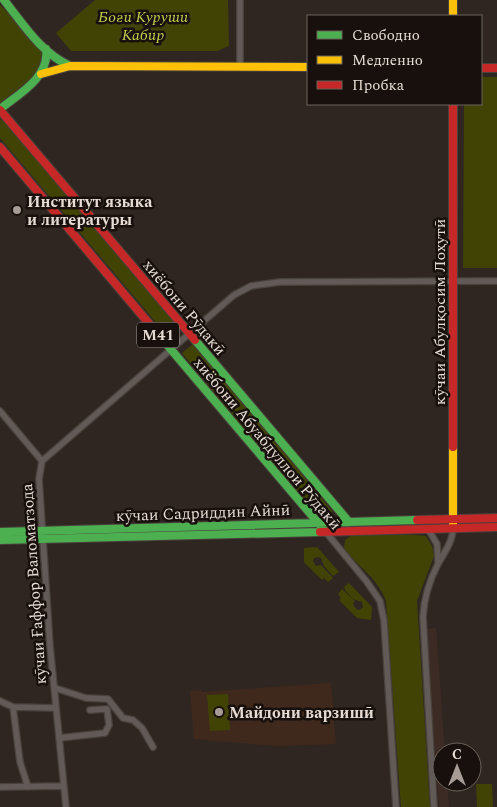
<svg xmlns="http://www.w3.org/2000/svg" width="497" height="807" viewBox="0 0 497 807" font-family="Spectral,serif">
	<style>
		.commercial { fill: #3c2b24 }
		.built { fill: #3f291d }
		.green { fill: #404304 }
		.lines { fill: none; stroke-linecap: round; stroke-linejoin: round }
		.street-casing { stroke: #49413c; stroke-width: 8 }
		.fast-casing { stroke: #49413c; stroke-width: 10 }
		.slow-casing { stroke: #49413c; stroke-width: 10 }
		.jam-casing { stroke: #49413c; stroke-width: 10 }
		.street { stroke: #615a56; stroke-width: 5.5 }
		.fast { stroke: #4caf50; stroke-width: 8 }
		.slow { stroke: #ffc107; stroke-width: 8 }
		.jam { stroke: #c62828; stroke-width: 8 }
		.poi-dot { fill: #a79c96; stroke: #18100c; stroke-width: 2 }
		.labels { text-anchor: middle; stroke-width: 5; stroke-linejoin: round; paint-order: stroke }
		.shield { fill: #18100c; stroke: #a99f99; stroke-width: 1 }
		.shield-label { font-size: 15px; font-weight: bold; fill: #e7dcd5 }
		.park-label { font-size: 16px; font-style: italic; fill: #c1cd4d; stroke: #18100c }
		.poi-label { font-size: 16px; font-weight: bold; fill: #e7dcd5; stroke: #18100c; text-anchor: start }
		.street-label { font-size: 16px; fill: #e7dcd5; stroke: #18100c }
	</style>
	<rect width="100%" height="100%" fill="#302621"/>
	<path class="commercial" d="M 436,628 L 445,752 L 442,752 L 442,782 L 447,782 L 449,807 L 439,807 L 426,629 Z"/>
	<path class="built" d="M 331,683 L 336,744 L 278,746 L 194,739 L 190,691 L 201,690 L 201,692 Z"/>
	<path class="green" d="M 95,0 L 228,0 L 229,46 L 217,51 L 71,51 L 56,33 Z
		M 0,5 L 23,27 L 44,51 L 44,58 L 40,72 L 0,103 Z
		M 481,77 L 497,77 L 497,268 L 463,268 L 464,104 L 481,104 Z
		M 3,118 L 181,328 L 169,338 L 0,138 L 0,120 Z
		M 194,343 L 333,512 L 313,513 L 182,353 Z
		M 352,535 L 416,535 L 426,536 L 432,546 L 434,556 L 417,601 L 430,807 L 401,807 L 386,601 C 379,580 358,566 344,549 L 345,540 Z
		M 317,547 L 339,572 L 333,576 L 324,566 L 321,558 L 318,557 L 314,558 L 313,561 L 316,566 L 321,565 L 333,578 L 328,582 L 324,578 L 322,580 L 304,562 L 304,548 Z
		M 349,583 L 372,607 L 371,620 L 357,618 L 339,600 L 341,598 L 338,594 L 342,589 L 355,601 L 353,604 L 356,609 L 359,610 L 363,607 L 362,602 L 353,599 L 345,590 L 344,587 Z
		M 228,694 L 230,730 L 210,731 L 207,695 Z
		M 476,784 L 492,784 L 493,807 L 477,807 Z"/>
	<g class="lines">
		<defs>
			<path id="street" d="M 240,67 L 240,0
				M 0,411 L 42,461
				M 428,529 L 437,544 L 438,562
				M 325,531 L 367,582 L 380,601 L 384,621 L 396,807
				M 55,688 L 86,698 L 108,699 L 123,718 L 133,720 L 142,728 L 153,747
				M 0,701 L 13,707 L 56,708
				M 13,707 L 20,762 L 28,787
				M 59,738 L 105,733 L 109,725 L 107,709 L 90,710
				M 0,787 L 64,786
				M 66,807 L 50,646 L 39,479 L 42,461 L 234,295 L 251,286 L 280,282 L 497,281
				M 434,807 L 423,617 C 424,599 429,581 438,564 C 444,553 453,541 453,528"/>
			<path id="fast" d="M 4,0 C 23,24 41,53 70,66
				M 0,109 C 19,94 50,77 46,49
				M 157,333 L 325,531
				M 195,340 L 349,522
				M 0,532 L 417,520
				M 0,540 L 320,532"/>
			<path id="slow" d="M 453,0 L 453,16
				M 41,74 L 70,66 L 308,67
				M 453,447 L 453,524"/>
			<path id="jam" d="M 481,68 L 497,68
				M 453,104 L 453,447
				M 0,110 L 195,340
				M 0,147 L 157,333
				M 417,520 L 497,518
				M 320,532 L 497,527"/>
		</defs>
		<use href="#street" class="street-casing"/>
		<use href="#fast" class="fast-casing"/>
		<use href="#slow" class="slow-casing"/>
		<use href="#jam" class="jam-casing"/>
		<use href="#street" class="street"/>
		<use href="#fast" class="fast"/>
		<use href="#slow" class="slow"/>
		<use href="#jam" class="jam"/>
	</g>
	<g class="poi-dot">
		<circle cx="17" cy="210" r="5"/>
		<circle cx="219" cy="712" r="5"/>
	</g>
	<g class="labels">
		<rect class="shield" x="137" y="322.5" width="42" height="25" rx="4"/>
		<g class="shield-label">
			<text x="158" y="340">M41</text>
		</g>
		<g class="park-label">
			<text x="143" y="22">Боғи Куруши<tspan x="143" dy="18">Кабир</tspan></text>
		</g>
		<g class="poi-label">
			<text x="27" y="207">Институт языка<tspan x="27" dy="18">и литературы</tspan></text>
			<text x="229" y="718">Майдони варзишӣ</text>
		</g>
		<g class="street-label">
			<text transform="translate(185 307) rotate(50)" y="6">хиёбони Рӯдакӣ</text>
			<text transform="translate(439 312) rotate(-90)" y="6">кӯчаи Абулқосим Лоҳутӣ</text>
			<text transform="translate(268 443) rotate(50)" y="6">хиёбони Абуабдуллои Рӯдакӣ</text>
			<text transform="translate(203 512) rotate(-2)" y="6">кӯчаи Садриддин Айнӣ</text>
			<text transform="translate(33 584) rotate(-94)" y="6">кӯчаи Ғаффор Валоматзода</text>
		</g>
	</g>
	<rect x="307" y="15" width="175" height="90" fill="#18100c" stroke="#6b625c"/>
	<rect x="317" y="31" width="25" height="8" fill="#4caf50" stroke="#6b625c"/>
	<text x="352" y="40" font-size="15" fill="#e7dcd5">Свободно</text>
	<rect x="317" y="56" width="25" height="8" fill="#ffc107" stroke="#6b625c"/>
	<text x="352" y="65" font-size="15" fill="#e7dcd5">Медленно</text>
	<rect x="317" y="81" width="25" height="8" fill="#c62828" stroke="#6b625c"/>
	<text x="352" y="90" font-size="15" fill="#e7dcd5">Пробка</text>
	<g transform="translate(457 767)"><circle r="24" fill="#18100c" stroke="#6b625c"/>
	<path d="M0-4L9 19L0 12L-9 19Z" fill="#a79c96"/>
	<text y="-8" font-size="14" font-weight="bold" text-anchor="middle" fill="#e7dcd5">С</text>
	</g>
</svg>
